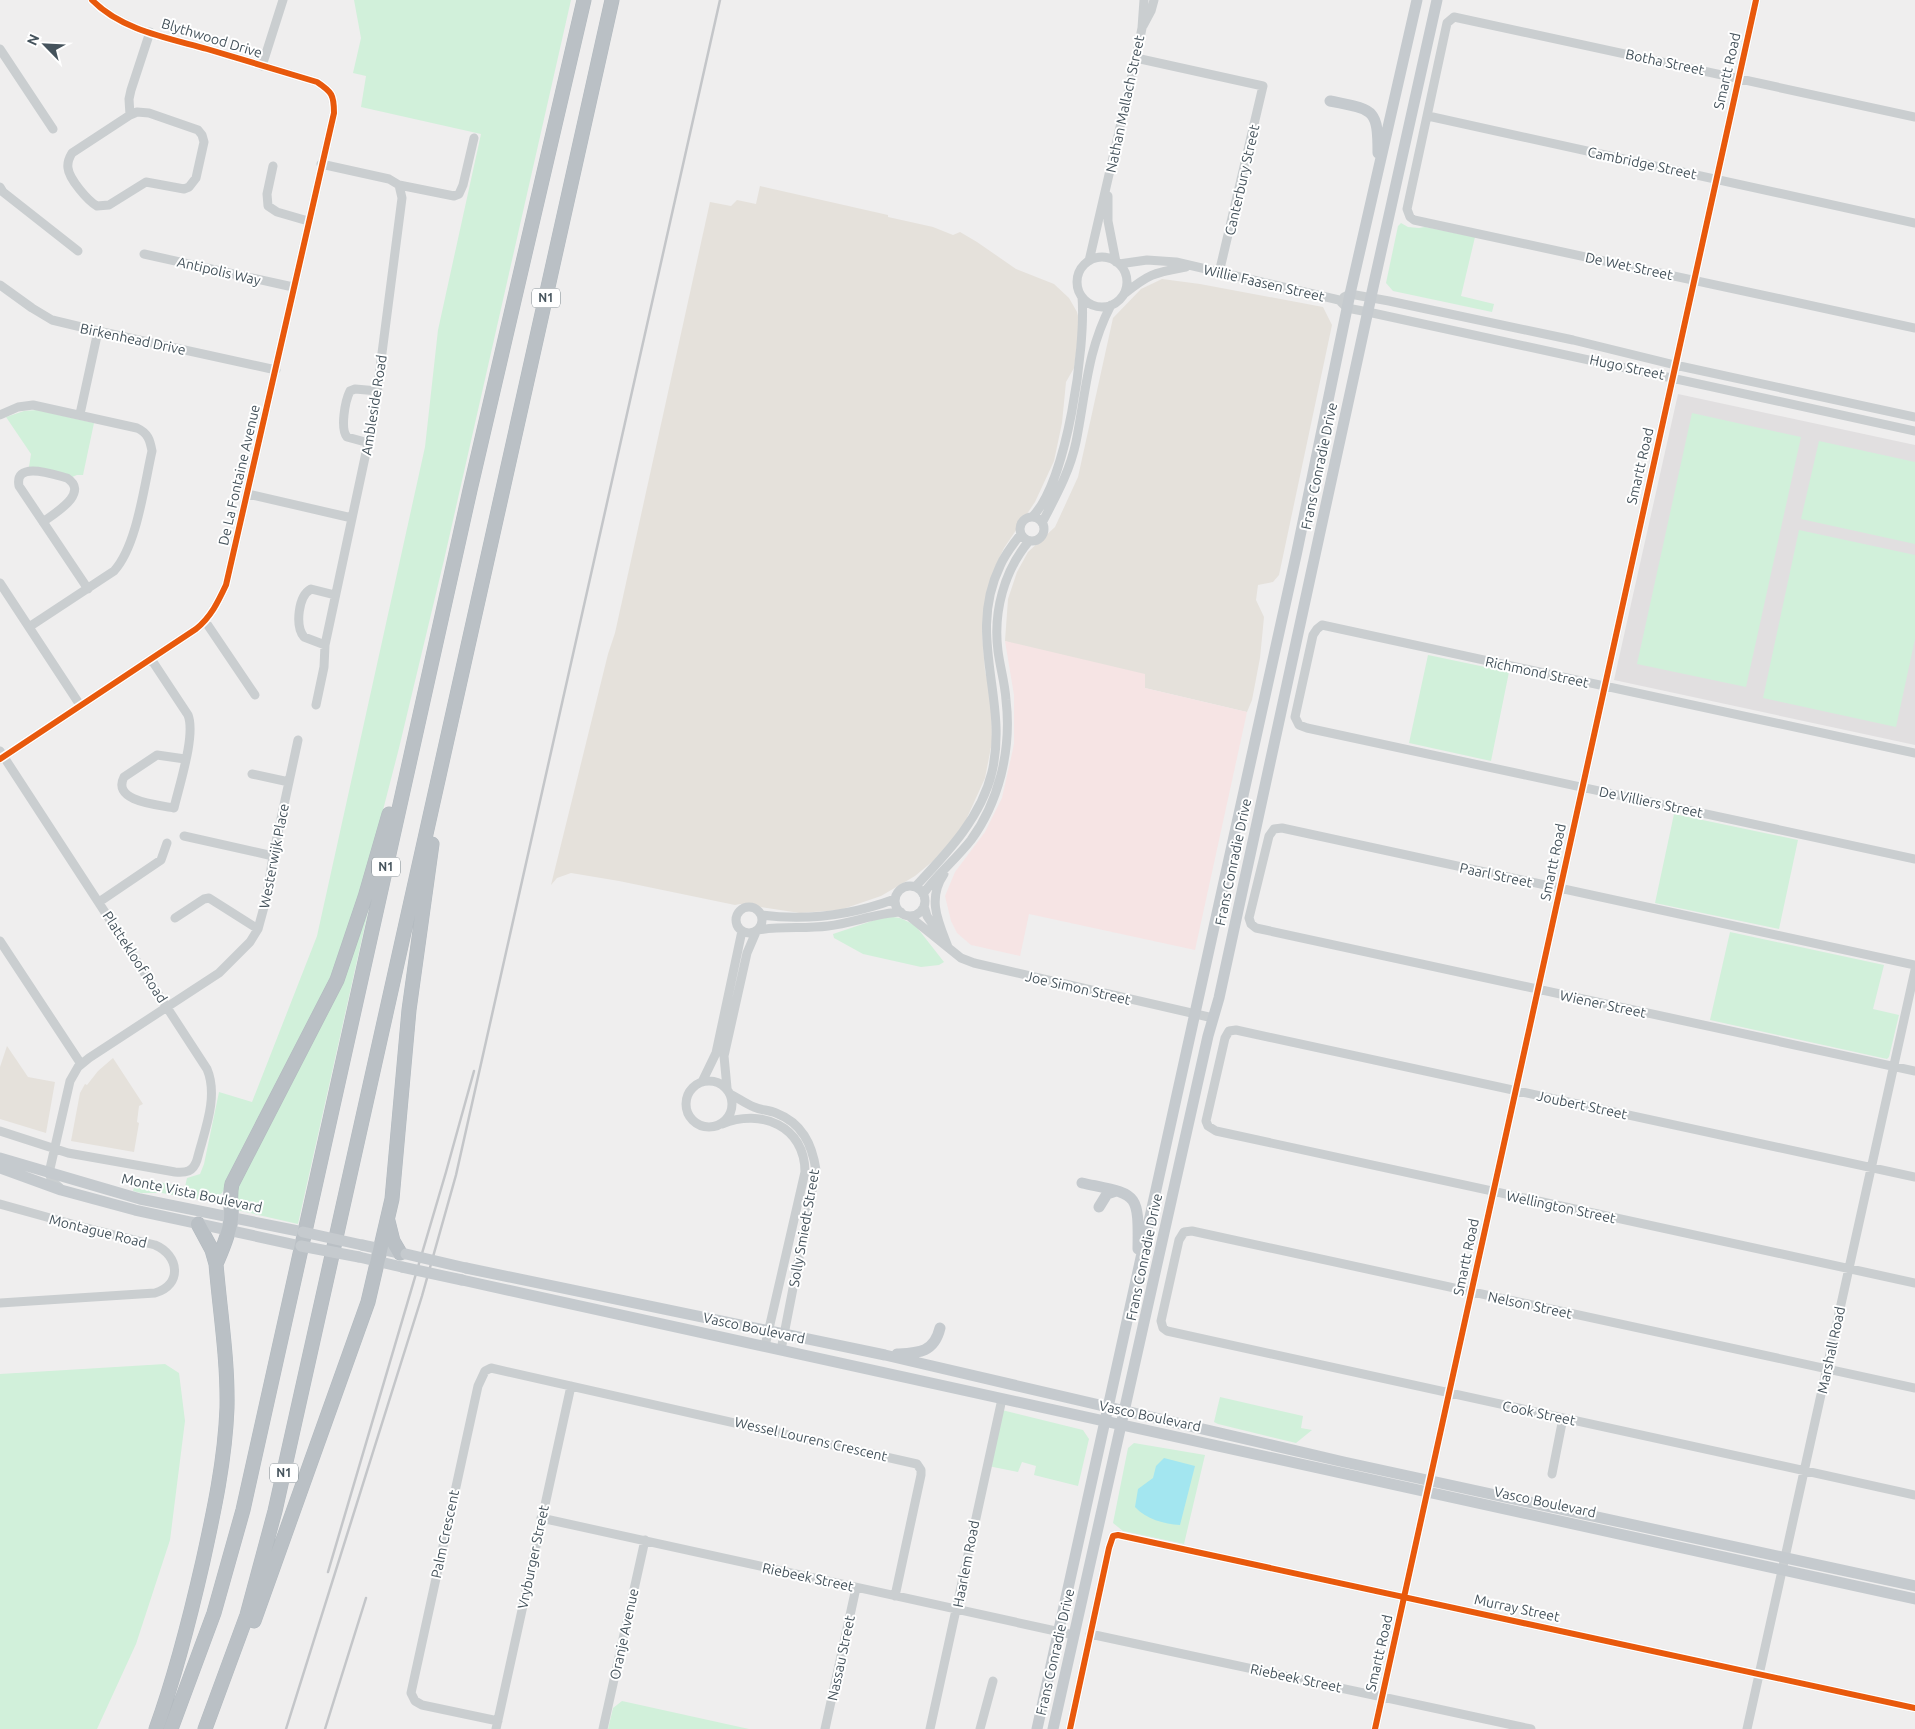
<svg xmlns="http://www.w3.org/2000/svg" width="1915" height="1729" viewBox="0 0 1915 1729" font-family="Ubuntu,sans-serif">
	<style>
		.commercial { fill: #e5e1db }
		.education { fill: #e1dfe0 }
		.medical { fill: #f6e4e4 }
		.green { fill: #d1f0da }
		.water { fill: #a3e6f0 }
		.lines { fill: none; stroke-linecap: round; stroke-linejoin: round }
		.highway-casing { stroke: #b2b9bf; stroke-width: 15 }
		.minor { stroke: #caced0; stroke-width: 9 }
		.major { stroke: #c5cace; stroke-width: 11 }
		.highway { stroke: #bac0c5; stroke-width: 14 }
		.rail { stroke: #c4c6c9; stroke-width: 2.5 }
		.major-bridge { stroke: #c5cace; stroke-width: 11 }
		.cycleway-casing { stroke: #fff; stroke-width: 9 }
		.cycleway { stroke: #e8590c; stroke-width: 6 }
		.labels { text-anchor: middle; stroke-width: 4; stroke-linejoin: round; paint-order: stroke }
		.shield { fill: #fff; stroke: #7d878d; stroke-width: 1 }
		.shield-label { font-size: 12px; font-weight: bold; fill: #45535c }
		.street-label { font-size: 14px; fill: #45535c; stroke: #fff }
	</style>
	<rect width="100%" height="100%" fill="#efeeee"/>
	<path class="commercial" d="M 760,186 L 888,215 L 888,217 L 933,227 L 953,235 L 960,232 L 977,242 L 1016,269 L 1054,284 L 1069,298 L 1077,312 L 1080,324 L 1074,368 L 1066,382 L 1062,423 L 1054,461 L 1035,502 L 1004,548 L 996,565 L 989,586 L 983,617 L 982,633 L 985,671 L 991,695 L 992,742 L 985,778 L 966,820 L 956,835 L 933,861 L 915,876 L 881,896 L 840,910 L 800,913 L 740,904 L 735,905 L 619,881 L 571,873 L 557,878 L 551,885 L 608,654 L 615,633 L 710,202 L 731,206 L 737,200 L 756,204 Z
		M 1162,279 L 1200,284 L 1323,307 L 1332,325 L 1279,575 L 1273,582 L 1258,585 L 1256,600 L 1264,617 L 1260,658 L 1252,700 L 1247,712 L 1145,688 L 1005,641 L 1008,599 L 1017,572 L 1028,552 L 1055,527 L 1078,477 L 1113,318 L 1141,289 Z
		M 7,1046 L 28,1077 L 55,1082 L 46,1133 L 0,1119 L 0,1067 Z
		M 113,1058 L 143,1104 L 139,1106 L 137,1122 L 139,1123 L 134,1152 L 71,1141 L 80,1093 L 85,1084 L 87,1085 L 98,1071 Z"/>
	<path class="education" d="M 1678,394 L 1915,445 L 1915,745 L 1614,680 Z"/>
	<path class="medical" d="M 1005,641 L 1145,674 L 1145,688 L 1247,712 L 1195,950 L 1029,914 L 1020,956 L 971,945 L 957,933 L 951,921 L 945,896 L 955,872 L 985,832 L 1002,798 L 1014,744 L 1014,695 Z"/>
	<path class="green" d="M 354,0 L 571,0 L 444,560 L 399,748 L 364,884 L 338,962 L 319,1005 L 222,1193 L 215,1198 L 207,1201 L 162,1193 L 141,1193 L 133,1191 L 137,1178 L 185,1187 L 187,1178 L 200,1174 L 204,1164 L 219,1092 L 252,1102 L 317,936 L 425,447 L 438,330 L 481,134 L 361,107 L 366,76 L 353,73 L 361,38 Z
		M 1401,223 L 1408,227 L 1419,228 L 1425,227 L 1475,237 L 1461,296 L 1494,304 L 1492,312 L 1393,291 L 1386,283 L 1398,226 Z
		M 37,410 L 94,423 L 83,475 L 77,475 L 72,477 L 29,467 L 31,454 L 6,417 L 24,411 Z
		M 1692,413 L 1801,437 L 1746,687 L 1637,664 Z
		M 1819,441 L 1915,462 L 1915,544 L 1801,519 Z
		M 1799,530 L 1915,555 L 1915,639 L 1896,727 L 1763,698 Z
		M 1428,655 L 1509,672 L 1491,761 L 1409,743 Z
		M 1674,814 L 1798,840 L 1779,929 L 1655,903 Z
		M 374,885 L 298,1224 L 237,1210 L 235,1193 Z
		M 893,917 L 900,918 L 915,925 L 944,962 L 939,965 L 921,967 L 863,954 L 834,938 L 833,934 L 881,918 Z
		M 1730,932 L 1884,965 L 1873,1009 L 1899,1015 L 1889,1057 L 1887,1059 L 1710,1020 Z
		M 165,1364 L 179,1373 L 185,1421 L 170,1540 L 136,1644 L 97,1729 L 0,1729 L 0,1374 Z
		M 1220,1397 L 1303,1416 L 1301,1428 L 1312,1430 L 1296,1443 L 1218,1424 L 1214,1422 Z
		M 1002,1410 L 1083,1430 L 1089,1439 L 1078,1486 L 1034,1475 L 1036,1466 L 1022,1462 L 1018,1472 L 988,1466 Z
		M 1134,1443 L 1205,1455 L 1184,1544 L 1123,1531 L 1113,1523 L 1128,1448 Z
		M 622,1701 L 749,1729 L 608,1729 L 613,1708 Z"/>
	<path class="water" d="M 1164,1458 L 1195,1466 L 1180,1525 C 1164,1524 1146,1519 1135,1507 L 1138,1489 L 1153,1478 L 1156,1466 Z"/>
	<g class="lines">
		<defs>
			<path id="highway" d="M 388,1221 L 393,1241 L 400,1253
				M 216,1264 C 222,1250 229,1235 231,1219 C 232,1207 229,1196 232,1184 L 337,980 L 365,897 L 389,814
				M 254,1621 L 368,1302 L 392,1199 L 409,1010 L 432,844
				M 156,1729 C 176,1674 190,1618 203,1561 C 214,1511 225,1460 227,1408 C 228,1360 220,1312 216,1264 L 212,1250 L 198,1224
				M 171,1729 L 214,1613 L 243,1510 L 470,490 L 584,0
				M 205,1729 L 247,1615 L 275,1511 L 612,0"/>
		</defs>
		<use href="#highway" class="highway-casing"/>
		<path class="minor" d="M 1143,26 L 1151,11 L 1154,0
			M 0,49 L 53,129
			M 1136,58 L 1263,86 L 1219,273
			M 262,66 L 283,0
			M 137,112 L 149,113 L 198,130 L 202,135 L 204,142 L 196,178 L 189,187 L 184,189 L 146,182 L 109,205 L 97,206 C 88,201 69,179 68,168 C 67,162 69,158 72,153 L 130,115 Z
			M 130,115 L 129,99 L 131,90 L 150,32
			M 1428,116 L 1915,223
			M 1915,117 L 1454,17 L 1447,23 L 1407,209 L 1410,217 L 1414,220 L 1915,328
			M 321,164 L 389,179 L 399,185 L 454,196 L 459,194 L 463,185 L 474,138
			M 273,166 L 267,194 L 268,206 L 277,212 L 308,221
			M 0,187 L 3,192 L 78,251
			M 1108,196 L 1108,221 L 1116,262
			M 144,254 L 293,287
			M1077 282a25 25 0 1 1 50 0a25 25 0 1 1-50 0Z
			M 1089,261 L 1136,58 L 1142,28 L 1144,0
			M 1119,264 L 1147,260 L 1176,262 L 1339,300 L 1347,308 L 1368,312 L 1915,431
			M 0,285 L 32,308 L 52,320 L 98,331 L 276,370
			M 1124,294 C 1150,273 1154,273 1186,267
			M 1344,297 L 1350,294 L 1389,301 L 1573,340 L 1675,365 L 1915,417
			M 80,414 L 98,331
			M 0,415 L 18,407 L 33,405 L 137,428 C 148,433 150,440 152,451 C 144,486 137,546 114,571 L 29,627
			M 369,443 L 347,437 C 340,429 345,401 350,391 L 355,389 L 378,391
			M 248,494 L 352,518
			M1020 529a12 12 0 1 1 24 0a12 12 0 1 1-24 0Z
			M 1032,517 C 1067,483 1086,346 1082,297
			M 43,522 C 55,513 90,493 67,478 C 55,475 14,460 19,486 L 88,589
			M 1042,523 C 1056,496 1070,471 1076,442 C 1086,392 1087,351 1111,305
			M 0,583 L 80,705
			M 205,621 L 255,695
			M 325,645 L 304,637 C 295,626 298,596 311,589 L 335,595
			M 151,659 L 188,715 C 196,735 179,786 174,808 C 160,805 111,802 124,777 L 157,755 L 185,759
			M 316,705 L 324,667 L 325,645 L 374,415 L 402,198 L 399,185
			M 0,751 L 207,1069 C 219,1097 204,1132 197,1160 C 193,1172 186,1173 175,1172 L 68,1153 L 0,1131
			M 1915,753 L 1322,625 L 1317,629 L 1313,635 L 1295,717 L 1299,725 L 1307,728 L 1915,859
			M 0,759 L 196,629 C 211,617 218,602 226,585 L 334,113 C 334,95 332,92 317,82 C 281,71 244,60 207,49 C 168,38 121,30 92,0
			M 252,774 L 289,782
			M 184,836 L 273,856
			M 944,874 C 927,899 938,921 948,947
			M895 901a15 15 0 1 1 30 0a15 15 0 1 1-30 0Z
			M 915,887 C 947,853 981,818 992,772 C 1009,700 966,637 1000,566 C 1005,554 1013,544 1021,534
			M 923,894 C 937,875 956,859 971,840 C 985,821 995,798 1001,775 C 1007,751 1009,725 1006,700 C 1005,683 1000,667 998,651 C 993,612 1004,571 1029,541
			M 99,902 L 161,860 L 167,843
			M 924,906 L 927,916 L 939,934
			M736 920a13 13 0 1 1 26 0a13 13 0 1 1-26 0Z
			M 761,915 C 807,921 852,915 895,899
			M 909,916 L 961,958 L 974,963 L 1213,1018
			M 175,918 L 204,899 L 209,898 L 258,929
			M 758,930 C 782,926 805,929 828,926 C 853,923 876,913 901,912
			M 0,941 L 81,1064
			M 1915,965 L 1282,828 L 1274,829 L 1269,836 L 1249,918 L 1251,924 L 1256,928 L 1915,1071
			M686 1104a23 23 0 1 1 46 0a23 23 0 1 1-46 0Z
			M 702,1082 L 716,1053 L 742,931
			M 727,1088 L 724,1056 L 747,953 L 756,932
			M 730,1094 C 738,1098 746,1104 754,1107 C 761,1110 769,1110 776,1113 C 802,1123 812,1144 816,1170 L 781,1350
			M 722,1124 C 761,1108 805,1126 805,1172 L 765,1346
			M 1915,1177 L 1236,1030 L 1229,1031 L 1225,1038 L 1206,1121 L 1208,1126 L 1216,1131 L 1915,1283
			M 60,1188 L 52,1181 L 49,1173 L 70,1081 L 78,1067 L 89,1058 L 219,973 L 250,942 L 258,929 L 267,896 L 273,856 L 298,740
			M 0,1204 L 79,1226 L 155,1245 C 179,1255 183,1285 155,1293 L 0,1303
			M 1915,1388 L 1192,1231 L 1184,1232 L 1179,1240 L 1161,1321 L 1163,1328 L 1167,1331 L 1915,1495
			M 1552,1474 L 1563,1418
			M 541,1518 L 1074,1635
			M 1090,1634 L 1531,1729
			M 498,1721 L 422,1705 L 415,1701 L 411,1693 L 478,1386 L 485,1371 L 491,1368 L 917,1464 L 921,1470 L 921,1475 L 895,1596
			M 496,1729 L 571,1386
			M 603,1729 L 645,1540
			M 825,1729 L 856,1588
			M 930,1729 L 1002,1399
			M 980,1729 L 993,1681
			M 1070,1729 L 1109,1548 L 1113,1536 L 1118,1535 L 1915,1708
			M 1375,1729 L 1756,0
			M 1747,1729 L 1915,970"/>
		<path class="major" d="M 1330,101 C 1373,110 1378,107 1378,153
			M 0,1158 L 140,1199 L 303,1232
			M 0,1168 L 61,1190 L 135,1210 L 301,1246
			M 1082,1183 C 1137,1195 1139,1190 1138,1249
			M 1099,1207 L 1107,1194 L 1116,1191
			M 362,1245 L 404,1254
			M 359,1257 L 402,1267
			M 466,1268 L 885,1355 L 1344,1462 L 1915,1586
			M 462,1280 L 1915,1599
			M 897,1354 C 918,1353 934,1353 940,1328
			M 1037,1729 L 1297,551 L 1350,294 L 1417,0
			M 1053,1729 L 1208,1036 L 1219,998 L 1374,283 L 1437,0"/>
		<use href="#highway" class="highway"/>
		<path class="rail" d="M 328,1572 L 446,1172 L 474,1071
			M 286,1729 L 422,1296 L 456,1175 L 720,0
			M 325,1729 L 366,1598"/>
		<path class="major-bridge" d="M 303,1232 L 362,1245
			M 301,1246 L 359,1257
			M 406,1254 L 466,1268
			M 402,1267 L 462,1280"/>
		<defs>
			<path id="cycleway" d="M 0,759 L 196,629 C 211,617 218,602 226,585 L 334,113 C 334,95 332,92 317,82 C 281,71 244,60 207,49 C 168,38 121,30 92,0
				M 1070,1729 L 1109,1548 L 1113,1536 L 1118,1535 L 1915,1708
				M 1375,1729 L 1756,0"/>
		</defs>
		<use href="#cycleway" class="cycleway-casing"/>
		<use href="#cycleway" class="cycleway"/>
	</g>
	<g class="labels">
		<g class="shield">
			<rect x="532" y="288.5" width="28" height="19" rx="4"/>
			<rect x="372" y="857.5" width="28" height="19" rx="4"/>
			<rect x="270" y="1463.5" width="28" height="19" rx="4"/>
		</g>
		<g class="shield-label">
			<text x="546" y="302">N1</text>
			<text x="386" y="871">N1</text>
			<text x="284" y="1477">N1</text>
		</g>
		<g class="street-label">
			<text transform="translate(212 38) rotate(17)" y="5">Blythwood Drive</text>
			<text transform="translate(1665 62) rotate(12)" y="5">Botha Street</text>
			<text transform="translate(1727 71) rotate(-77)" y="5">Smartt Road</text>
			<text transform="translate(1125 104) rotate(-78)" y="5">Nathan Mallach Street</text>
			<text transform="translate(1642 163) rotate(12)" y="5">Cambridge Street</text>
			<text transform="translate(1242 180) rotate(-77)" y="5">Canterbury Street</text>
			<text transform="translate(1629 266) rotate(12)" y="5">De Wet Street</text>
			<text transform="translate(219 271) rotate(13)" y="5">Antipolis Way</text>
			<text transform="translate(1264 283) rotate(13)" y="5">Willie Faasen Street</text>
			<text transform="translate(133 339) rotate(12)" y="5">Birkenhead Drive</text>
			<text transform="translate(1627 367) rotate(12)" y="5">Hugo Street</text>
			<text transform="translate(374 405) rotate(-81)" y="5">Ambleside Road</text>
			<text transform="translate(1319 466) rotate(-78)" y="5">Frans Conradie Drive</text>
			<text transform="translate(1640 466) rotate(-77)" y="5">Smartt Road</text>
			<text transform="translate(239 475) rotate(-77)" y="5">De La Fontaine Avenue</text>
			<text transform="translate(1537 672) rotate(12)" y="5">Richmond Street</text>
			<text transform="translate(1651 802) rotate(12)" y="5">De Villiers Street</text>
			<text transform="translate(274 856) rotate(-79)" y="5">Westerwijk Place</text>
			<text transform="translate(1233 862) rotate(-78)" y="5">Frans Conradie Drive</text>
			<text transform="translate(1553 862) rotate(-78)" y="5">Smartt Road</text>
			<text transform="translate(1496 875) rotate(12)" y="5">Paarl Street</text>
			<text transform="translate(135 957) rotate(57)" y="5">Plattekloof Road</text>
			<text transform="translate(1078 988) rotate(13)" y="5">Joe Simon Street</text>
			<text transform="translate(1603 1004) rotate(12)" y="5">Wiener Street</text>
			<text transform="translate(1582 1105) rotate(12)" y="5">Joubert Street</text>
			<text transform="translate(192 1193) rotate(12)" y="5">Monte Vista Boulevard</text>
			<text transform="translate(1561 1207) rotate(12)" y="5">Wellington Street</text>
			<text transform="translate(804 1228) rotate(-80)" y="5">Solly Smiedt Street</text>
			<text transform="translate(98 1231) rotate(14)" y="5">Montague Road</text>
			<text transform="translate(1144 1257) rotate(-78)" y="5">Frans Conradie Drive</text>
			<text transform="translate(1466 1257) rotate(-78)" y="5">Smartt Road</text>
			<text transform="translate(1530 1305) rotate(12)" y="5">Nelson Street</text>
			<text transform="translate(754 1328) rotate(12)" y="5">Vasco Boulevard</text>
			<text transform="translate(1831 1350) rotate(-78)" y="5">Marshall Road</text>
			<text transform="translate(1539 1413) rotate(12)" y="5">Cook Street</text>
			<text transform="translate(1150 1416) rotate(12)" y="5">Vasco Boulevard</text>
			<text transform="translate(811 1439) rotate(13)" y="5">Wessel Lourens Crescent</text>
			<text transform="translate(1545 1502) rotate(12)" y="5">Vasco Boulevard</text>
			<text transform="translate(445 1534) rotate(-78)" y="5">Palm Crescent</text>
			<text transform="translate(533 1557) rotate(-78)" y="5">Vryburger Street</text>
			<text transform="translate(966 1564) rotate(-79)" y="5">Haarlem Road</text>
			<text transform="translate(808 1577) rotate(12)" y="5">Riebeek Street</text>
			<text transform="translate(1517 1608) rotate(12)" y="5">Murray Street</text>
			<text transform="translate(624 1634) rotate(-78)" y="5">Oranje Avenue</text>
			<text transform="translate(1055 1652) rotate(-77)" y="5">Frans Conradie Drive</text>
			<text transform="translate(1379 1653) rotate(-77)" y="5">Smartt Road</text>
			<text transform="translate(841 1658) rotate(-78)" y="5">Nassau Street</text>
			<text transform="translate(1296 1678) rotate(12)" y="5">Riebeek Street</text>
		</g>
	</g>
	<g transform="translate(45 45) rotate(294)" stroke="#ffffff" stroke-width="4" paint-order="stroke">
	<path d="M0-4L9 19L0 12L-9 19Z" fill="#45535c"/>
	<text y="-8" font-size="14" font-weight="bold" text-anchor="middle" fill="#45535c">N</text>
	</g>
</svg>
